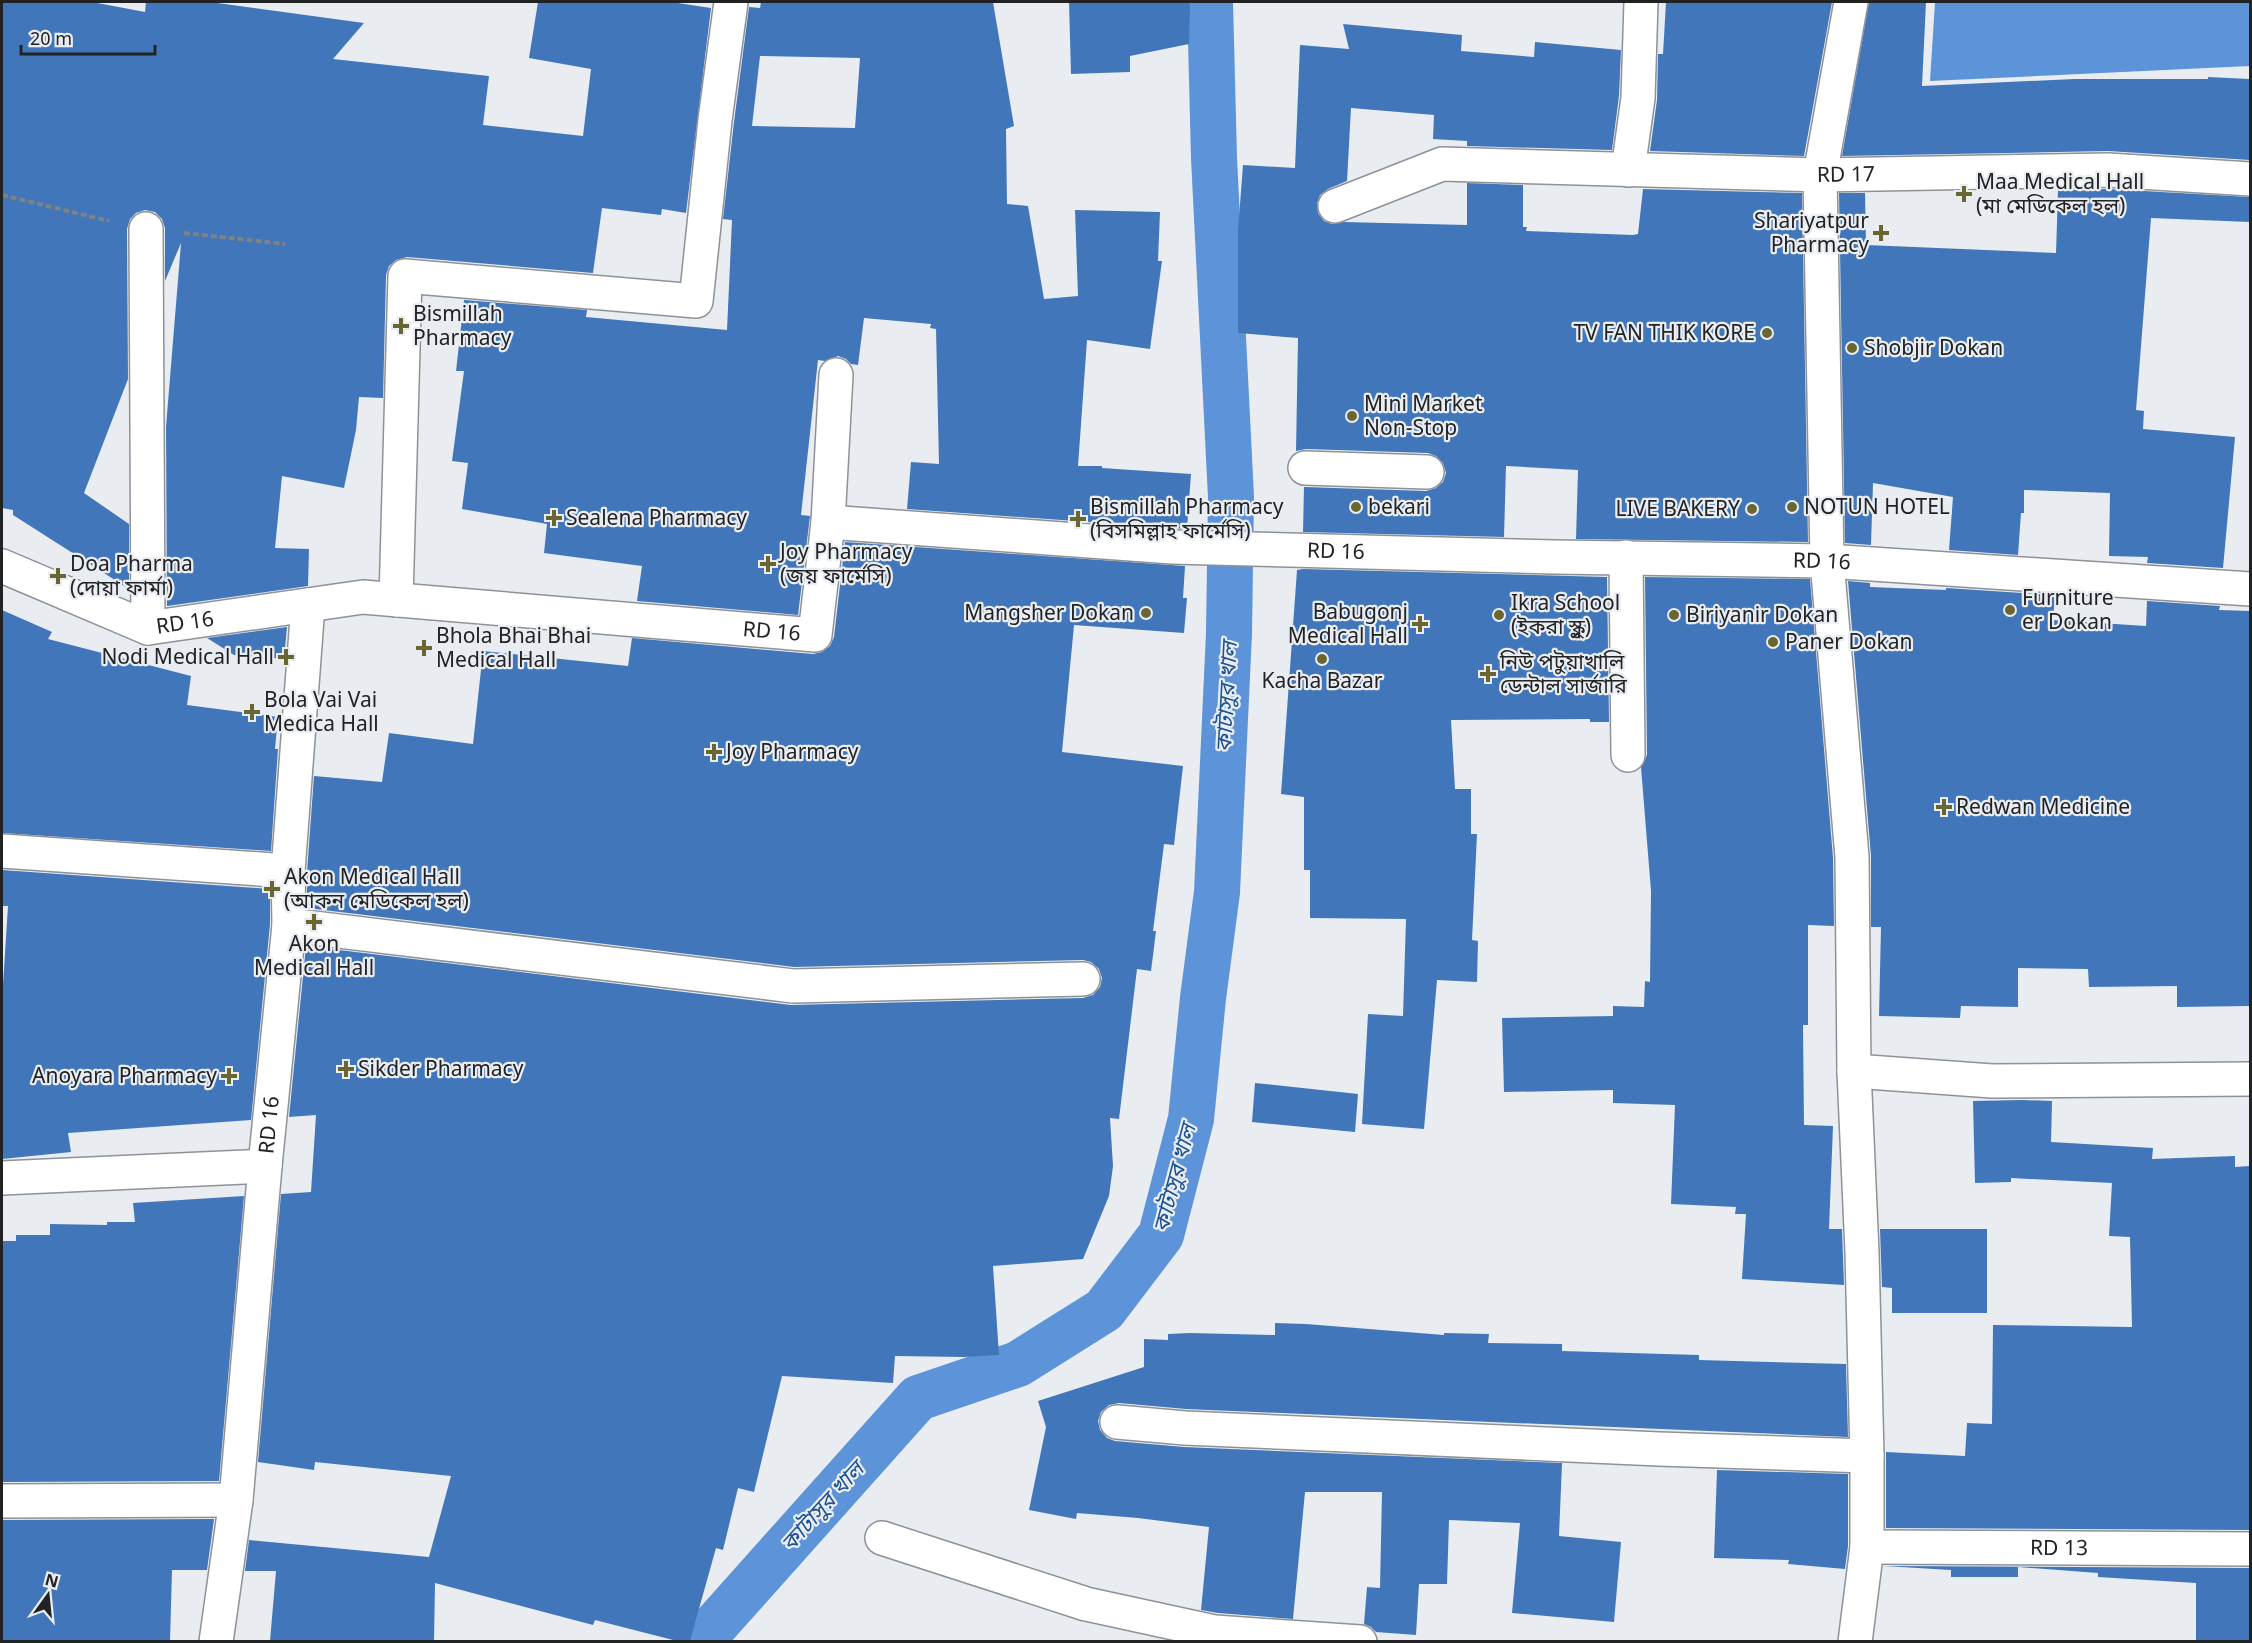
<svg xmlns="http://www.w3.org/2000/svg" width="2252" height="1643" viewBox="0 0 2252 1643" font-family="'Noto Sans','Noto Sans Bengali',sans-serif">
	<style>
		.water { fill: #5d94d9 }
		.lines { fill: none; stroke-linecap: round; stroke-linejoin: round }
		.canal { stroke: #5d94d9; stroke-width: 46 }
		.building { fill: #4177ba; fill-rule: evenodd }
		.street-casing { stroke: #8e9296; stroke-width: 36 }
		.path { stroke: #7f8285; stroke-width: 4; stroke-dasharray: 6 3; stroke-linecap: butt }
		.street { stroke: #fff; stroke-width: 33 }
		.poi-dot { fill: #696632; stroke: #e9edf2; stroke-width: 2 }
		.labels { text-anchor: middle; stroke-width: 4.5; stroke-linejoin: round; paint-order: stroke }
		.street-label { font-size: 21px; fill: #212224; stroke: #e9edf2 }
		.poi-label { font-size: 21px; fill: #212224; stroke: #e9edf2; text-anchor: start }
		.water-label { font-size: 22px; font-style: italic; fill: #1c5292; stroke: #e9edf2 }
	</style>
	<rect width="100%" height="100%" fill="#e9edf2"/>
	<path class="water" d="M 1935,2 L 2250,2 L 2250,66 L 1930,81 Z"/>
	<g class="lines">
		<path class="canal" d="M 700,1642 L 918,1398 L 1018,1364 L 1104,1310 L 1161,1235 L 1191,1119 L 1203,998 L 1217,892 L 1229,633 L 1231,497 L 1214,158 L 1210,2"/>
	</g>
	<path class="building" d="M 2,2 L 92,2 L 145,12 L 146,2 L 210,2 L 364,23 L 333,59 L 489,76 L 483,125 L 583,136 L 591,69 L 529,58 L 538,2 L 671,2 L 711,8 L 686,213 L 662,209 L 661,215 L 602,208 L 593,273 L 407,257 L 396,260 L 389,266 L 386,275 L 383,398 L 359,397 L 356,430 L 344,488 L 282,476 L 275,548 L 309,549 L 308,586 L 167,606 L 166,427 L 181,243 L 165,281 L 165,228 L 162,219 L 155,212 L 145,210 L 136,213 L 130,219 L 127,229 L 128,379 L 84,493 L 129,524 L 129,589 L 13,515 L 13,510 L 2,508 Z
		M 761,2 L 993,2 L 1014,126 L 1006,129 L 1007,204 L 1028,206 L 1044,299 L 1078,296 L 1075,210 L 1160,212 L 1158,261 L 1162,261 L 1150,349 L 1087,340 L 1078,466 L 1102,466 L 1102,468 L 1191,474 L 1187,529 L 907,509 L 911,462 L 939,464 L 936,329 L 930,328 L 931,324 L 864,318 L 858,365 L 851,364 L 846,359 L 838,356 L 825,361 L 818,360 L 801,515 L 810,516 L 798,615 L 637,601 L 642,566 L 544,553 L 547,524 L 462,509 L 468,463 L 452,461 L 464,371 L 456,371 L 464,300 L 587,310 L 586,317 L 727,330 L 732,220 L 723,219 L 734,122 L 749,7 L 760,8 ZM 760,56 L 860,58 L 855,128 L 752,126 Z
		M 1069,2 L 1190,2 L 1189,44 L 1130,56 L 1130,72 L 1071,74 Z
		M 1666,2 L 1832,2 L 1804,156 L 1650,151 L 1657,100 L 1658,54 L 1663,54 Z
		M 1869,2 L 1926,2 L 1922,86 L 2074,79 L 2208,79 L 2208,77 L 2250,79 L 2250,160 L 2108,151 L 1842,156 Z
		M 1343,24 L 1462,35 L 1461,51 L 1534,57 L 1535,42 L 1621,50 L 1619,96 L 1612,150 L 1467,146 L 1467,141 L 1433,139 L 1434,115 L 1351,108 L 1347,181 L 1328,189 L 1320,195 L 1317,203 L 1318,213 L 1324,221 L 1332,224 L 1344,222 L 1467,225 L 1467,183 L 1523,185 L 1523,227 L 1527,227 L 1526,231 L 1633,235 L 1638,234 L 1643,189 L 1802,193 L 1808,542 L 1576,539 L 1578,470 L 1506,466 L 1504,537 L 1303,532 L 1304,487 L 1426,491 L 1436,488 L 1443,482 L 1446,473 L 1443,463 L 1436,456 L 1428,453 L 1306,449 L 1296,451 L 1298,338 L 1238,333 L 1238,230 L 1243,165 L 1295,168 L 1300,45 L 1349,49 Z
		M 2108,189 L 2250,197 L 2250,222 L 2151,218 L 2136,410 L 2144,411 L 2143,429 L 2235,437 L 2223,568 L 2147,563 L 2148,557 L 2109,556 L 2110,493 L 2024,490 L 2024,513 L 2021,513 L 2018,555 L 1949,550 L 1953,497 L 1873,483 L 1871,545 L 1845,543 L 1839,193 L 1865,193 L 1866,245 L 2056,253 L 2058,190 Z
		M 845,542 L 1185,566 L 1183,598 L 1187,598 L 1184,633 L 1074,625 L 1062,752 L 1183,766 L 1174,845 L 1164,844 L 1153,931 L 1156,931 L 1151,971 L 1137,969 L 1119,1119 L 1110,1118 L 1113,1166 L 1109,1196 L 1083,1259 L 993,1266 L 999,1355 L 964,1357 L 895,1356 L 893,1383 L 782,1376 L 754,1492 L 738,1488 L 723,1550 L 716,1548 L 690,1641 L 677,1641 L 595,1620 L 593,1625 L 435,1583 L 434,1641 L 270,1641 L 276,1571 L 245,1571 L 249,1540 L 429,1557 L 451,1476 L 315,1462 L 314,1470 L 258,1462 L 281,1194 L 311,1192 L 316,1115 L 289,1117 L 306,946 L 791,1005 L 1083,998 L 1093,995 L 1100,987 L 1102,978 L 1099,969 L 1091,962 L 1083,960 L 794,967 L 307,908 L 307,872 L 314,776 L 382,782 L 389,733 L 473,744 L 483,651 L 628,666 L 632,638 L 813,654 L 822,652 L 830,646 L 834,637 Z
		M 1303,569 L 1607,577 L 1609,722 L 1590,722 L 1590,719 L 1451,720 L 1455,789 L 1471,789 L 1471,834 L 1477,834 L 1472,940 L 1478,941 L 1477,982 L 1437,980 L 1424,1129 L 1362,1124 L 1368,1014 L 1403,1016 L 1406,919 L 1310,918 L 1310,870 L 1304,870 L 1304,797 L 1281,794 L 1297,570 Z
		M 1645,577 L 1810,579 L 1833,858 L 1834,926 L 1808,925 L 1808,1025 L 1803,1025 L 1804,1125 L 1833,1126 L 1829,1229 L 1842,1229 L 1844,1285 L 1742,1279 L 1746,1214 L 1735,1214 L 1736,1207 L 1671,1204 L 1675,1105 L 1613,1103 L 1613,1090 L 1504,1092 L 1502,1018 L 1613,1016 L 1613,1006 L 1644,1007 L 1645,981 L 1650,982 L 1651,891 L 1641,767 L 1647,755 Z
		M 1848,581 L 1870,583 L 1870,587 L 1946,590 L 1946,588 L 2055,595 L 2053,620 L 2146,626 L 2147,601 L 2220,606 L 2219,610 L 2250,611 L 2250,1006 L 2177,1007 L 2177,986 L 2089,987 L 2088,969 L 2018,968 L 2018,1007 L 1961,1006 L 1960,1018 L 1879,1016 L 1881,927 L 1871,927 L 1871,856 Z
		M 2,610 L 52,632 L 48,639 L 191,676 L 187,705 L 278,717 L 275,749 L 278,749 L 271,851 L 2,833 Z
		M 287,627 L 284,659 L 234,655 L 207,638 Z
		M 2,870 L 270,889 L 270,924 L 251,1120 L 68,1133 L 71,1152 L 2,1159 L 2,1000 L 8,906 L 2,906 Z
		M 1255,1083 L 1358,1094 L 1355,1132 L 1252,1122 Z
		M 2022,1100 L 2052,1101 L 2051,1142 L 2153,1148 L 2152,1159 L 2235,1156 L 2235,1167 L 2250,1166 L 2250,1530 L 1886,1528 L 1886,1452 L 1965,1456 L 1967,1423 L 1992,1424 L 1993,1325 L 2132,1327 L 2130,1237 L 2109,1236 L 2112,1183 L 2011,1178 L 2011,1182 L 1975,1183 L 1973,1101 Z
		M 244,1196 L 219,1481 L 2,1482 L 2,1241 L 16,1241 L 16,1235 L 50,1235 L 50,1224 L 107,1225 L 107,1222 L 135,1222 L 133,1203 Z
		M 1880,1229 L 1987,1229 L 1987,1313 L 1892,1313 L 1892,1288 L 1882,1287 Z
		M 1275,1323 L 1306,1324 L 1444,1335 L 1444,1333 L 1489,1334 L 1488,1343 L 1562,1344 L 1562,1351 L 1699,1355 L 1699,1360 L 1846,1364 L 1848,1437 L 1186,1409 L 1119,1403 L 1109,1405 L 1101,1412 L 1098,1421 L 1100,1430 L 1107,1438 L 1115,1441 L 1184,1447 L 1562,1463 L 1559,1536 L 1621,1542 L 1614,1622 L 1512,1613 L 1520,1523 L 1449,1520 L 1447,1584 L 1419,1584 L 1416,1635 L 1376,1632 L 1371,1627 L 1364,1624 L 1367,1587 L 1380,1588 L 1382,1492 L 1305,1492 L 1293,1619 L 1218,1613 L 1201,1610 L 1209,1527 L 1138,1518 L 1077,1513 L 1076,1519 L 1029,1510 L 1046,1427 L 1038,1401 L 1144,1367 L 1144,1339 L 1168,1340 L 1168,1334 L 1190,1333 L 1275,1335 Z
		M 1717,1470 L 1848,1474 L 1848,1546 L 1845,1569 L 1788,1564 L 1789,1560 L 1714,1558 Z
		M 214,1519 L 207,1570 L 172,1570 L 170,1641 L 2,1641 L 2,1520 Z
		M 1884,1566 L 2250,1568 L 2250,1641 L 2196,1641 L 2196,1583 L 2098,1577 L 2098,1573 L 2018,1567 L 2018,1577 L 1951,1577 L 1951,1570 Z"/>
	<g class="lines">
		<defs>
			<g id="street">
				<path d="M 1851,2 L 1820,175 L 1827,561 L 1852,857 L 1854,1071 L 1862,1252 L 1867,1456 L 1867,1547 L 1855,1642"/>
				<path d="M 1628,170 L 1638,98 L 1641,2"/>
				<path id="s1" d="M 1335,206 L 1442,164 L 1820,175 L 2108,170 L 2250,179"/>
				<path d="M 146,229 L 148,628"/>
				<path d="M 1305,468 L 1427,472"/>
				<path d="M 828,522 L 836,375"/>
				<path d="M 1626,557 L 1628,755"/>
				<path id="s2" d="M 2,566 L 148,628 L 363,597 L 815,635 L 828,522 L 1172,547 L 1554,557 L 1827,561 L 2250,589"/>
				<path d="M 396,600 L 405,276 L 696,301 L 715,120 L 731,2"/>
				<path d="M 2,851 L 288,871"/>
				<path d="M 289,925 L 793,986 L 1083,979"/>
				<path d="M 1854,1071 L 1992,1081 L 2250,1079"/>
				<path d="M 2,1178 L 265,1166"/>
				<path d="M 1117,1422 L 1185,1428 L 1659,1449 L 1867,1456"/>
				<path d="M 2,1501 L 236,1500"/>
				<path d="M 882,1538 L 1086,1604 L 1215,1632 L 1360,1642"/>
				<path id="s3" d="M 1867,1547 L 2250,1549"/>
				<path id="s4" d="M 216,1642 L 236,1500 L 265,1166 L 289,925 L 288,871 L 308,605"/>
			</g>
		</defs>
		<use href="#street" class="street-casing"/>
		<path class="path" d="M 2,195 L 109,221
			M 184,233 L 285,244"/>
		<use href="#street" class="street"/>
	</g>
	<g class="poi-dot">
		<path d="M1961 185h6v6h6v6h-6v6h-6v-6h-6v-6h6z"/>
		<path d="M1878 224h6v6h6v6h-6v6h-6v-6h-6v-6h6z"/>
		<path d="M398 317h6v6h6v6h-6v6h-6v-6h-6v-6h6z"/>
		<circle cx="1767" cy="333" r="6"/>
		<circle cx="1852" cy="348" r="6"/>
		<circle cx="1352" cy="416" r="6"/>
		<circle cx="1356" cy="507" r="6"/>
		<circle cx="1792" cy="507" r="6"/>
		<circle cx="1752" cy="509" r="6"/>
		<path d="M551 509h6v6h6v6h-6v6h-6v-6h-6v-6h6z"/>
		<path d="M1075 510h6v6h6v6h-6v6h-6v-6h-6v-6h6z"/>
		<path d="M765 555h6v6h6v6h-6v6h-6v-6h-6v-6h6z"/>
		<path d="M55 567h6v6h6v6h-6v6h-6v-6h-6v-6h6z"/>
		<circle cx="2010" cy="610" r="6"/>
		<circle cx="1146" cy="613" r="6"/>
		<circle cx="1499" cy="615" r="6"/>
		<circle cx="1674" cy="615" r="6"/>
		<path d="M1417 615h6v6h6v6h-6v6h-6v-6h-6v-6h6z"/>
		<circle cx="1773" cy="642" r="6"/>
		<path d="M421 639h6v6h6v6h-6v6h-6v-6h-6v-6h6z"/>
		<path d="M283 648h6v6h6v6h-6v6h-6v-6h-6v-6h6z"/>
		<circle cx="1322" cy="659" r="6"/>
		<path d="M1485 665h6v6h6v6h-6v6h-6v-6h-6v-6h6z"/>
		<path d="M249 703h6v6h6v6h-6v6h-6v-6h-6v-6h6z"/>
		<path d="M711 743h6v6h6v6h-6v6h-6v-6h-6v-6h6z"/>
		<path d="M1941 798h6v6h6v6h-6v6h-6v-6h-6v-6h6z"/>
		<path d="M269 880h6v6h6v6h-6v6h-6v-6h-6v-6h6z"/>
		<path d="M311 913h6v6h6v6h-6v6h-6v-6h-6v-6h6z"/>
		<path d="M343 1060h6v6h6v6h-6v6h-6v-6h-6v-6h6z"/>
		<path d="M226 1067h6v6h6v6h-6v6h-6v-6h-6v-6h6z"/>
	</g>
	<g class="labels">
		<g class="street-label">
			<text dy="7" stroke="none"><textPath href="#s1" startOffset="519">RD 17</textPath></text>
			<text dy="7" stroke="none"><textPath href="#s2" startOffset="1452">RD 16</textPath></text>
			<text dy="7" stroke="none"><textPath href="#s2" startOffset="1938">RD 16</textPath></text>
			<text dy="7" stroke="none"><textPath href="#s2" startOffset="196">RD 16</textPath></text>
			<text dy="7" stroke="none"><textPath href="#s2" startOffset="786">RD 16</textPath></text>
			<text dy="7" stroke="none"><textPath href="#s4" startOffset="520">RD 16</textPath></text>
			<text dy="7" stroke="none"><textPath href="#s3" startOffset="192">RD 13</textPath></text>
		</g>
		<g class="poi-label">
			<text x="1976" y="189">Maa Medical Hall<tspan x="1976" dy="24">(মা মেডিকেল হল)</tspan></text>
			<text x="1869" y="228" text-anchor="end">Shariyatpur<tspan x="1869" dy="24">Pharmacy</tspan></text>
			<text x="413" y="321">Bismillah<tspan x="413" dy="24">Pharmacy</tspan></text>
			<text x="1755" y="340" text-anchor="end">TV FAN THIK KORE</text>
			<text x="1864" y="355">Shobjir Dokan</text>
			<text x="1364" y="411">Mini Market<tspan x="1364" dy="24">Non-Stop</tspan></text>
			<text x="1090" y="514">Bismillah Pharmacy<tspan x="1090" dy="24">(বিসমিল্লাহ ফার্মেসি)</tspan></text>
			<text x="1368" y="514">bekari</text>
			<text x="1804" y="514">NOTUN HOTEL</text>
			<text x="1740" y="516" text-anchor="end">LIVE BAKERY</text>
			<text x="566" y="525">Sealena Pharmacy</text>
			<text x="780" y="559">Joy Pharmacy<tspan x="780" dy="24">(জয় ফার্মেসি)</tspan></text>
			<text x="70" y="571">Doa Pharma<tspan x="70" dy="24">(দোয়া ফার্মা)</tspan></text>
			<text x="2022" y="605">Furniture<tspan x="2022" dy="24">er Dokan</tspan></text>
			<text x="1511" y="610">Ikra School<tspan x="1511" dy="24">(ইকরা স্কুল)</tspan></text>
			<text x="1408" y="619" text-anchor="end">Babugonj<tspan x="1408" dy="24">Medical Hall</tspan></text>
			<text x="1134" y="620" text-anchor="end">Mangsher Dokan</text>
			<text x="1686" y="622">Biriyanir Dokan</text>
			<text x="436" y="643">Bhola Bhai Bhai<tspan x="436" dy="24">Medical Hall</tspan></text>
			<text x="1785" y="649">Paner Dokan</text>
			<text x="274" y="664" text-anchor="end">Nodi Medical Hall</text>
			<text x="1500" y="669">নিউ পটুয়াখালি<tspan x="1500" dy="24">ডেন্টাল সার্জারি</tspan></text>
			<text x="1322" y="688" text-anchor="middle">Kacha Bazar</text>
			<text x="264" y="707">Bola Vai Vai<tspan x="264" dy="24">Medica Hall</tspan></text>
			<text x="726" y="759">Joy Pharmacy</text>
			<text x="1956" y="814">Redwan Medicine</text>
			<text x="284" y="884">Akon Medical Hall<tspan x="284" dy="24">(আকন মেডিকেল হল)</tspan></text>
			<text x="314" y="951" text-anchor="middle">Akon<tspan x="314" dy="24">Medical Hall</tspan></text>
			<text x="358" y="1076">Sikder Pharmacy</text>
			<text x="217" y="1083" text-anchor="end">Anoyara Pharmacy</text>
		</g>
		<g class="water-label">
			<text transform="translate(1226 697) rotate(-87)" y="8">কাটাসুর খাল</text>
			<text transform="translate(1174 1178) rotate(-75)" y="8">কাটাসুর খাল</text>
			<text transform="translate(822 1506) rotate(-48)" y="8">কাটাসুর খাল</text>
		</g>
	</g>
	<rect width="2252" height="1643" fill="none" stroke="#212224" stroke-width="6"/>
	<g transform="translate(48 1595) rotate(15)" stroke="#e9edf2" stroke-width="4.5" paint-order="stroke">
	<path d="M0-4.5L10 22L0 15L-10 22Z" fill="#212224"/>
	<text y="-9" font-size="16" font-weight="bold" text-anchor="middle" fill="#212224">N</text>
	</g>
	<path d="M21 45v9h134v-9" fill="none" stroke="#212224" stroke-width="3"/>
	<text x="30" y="45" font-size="18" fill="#212224" stroke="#e9edf2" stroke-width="4.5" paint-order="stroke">20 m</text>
</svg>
